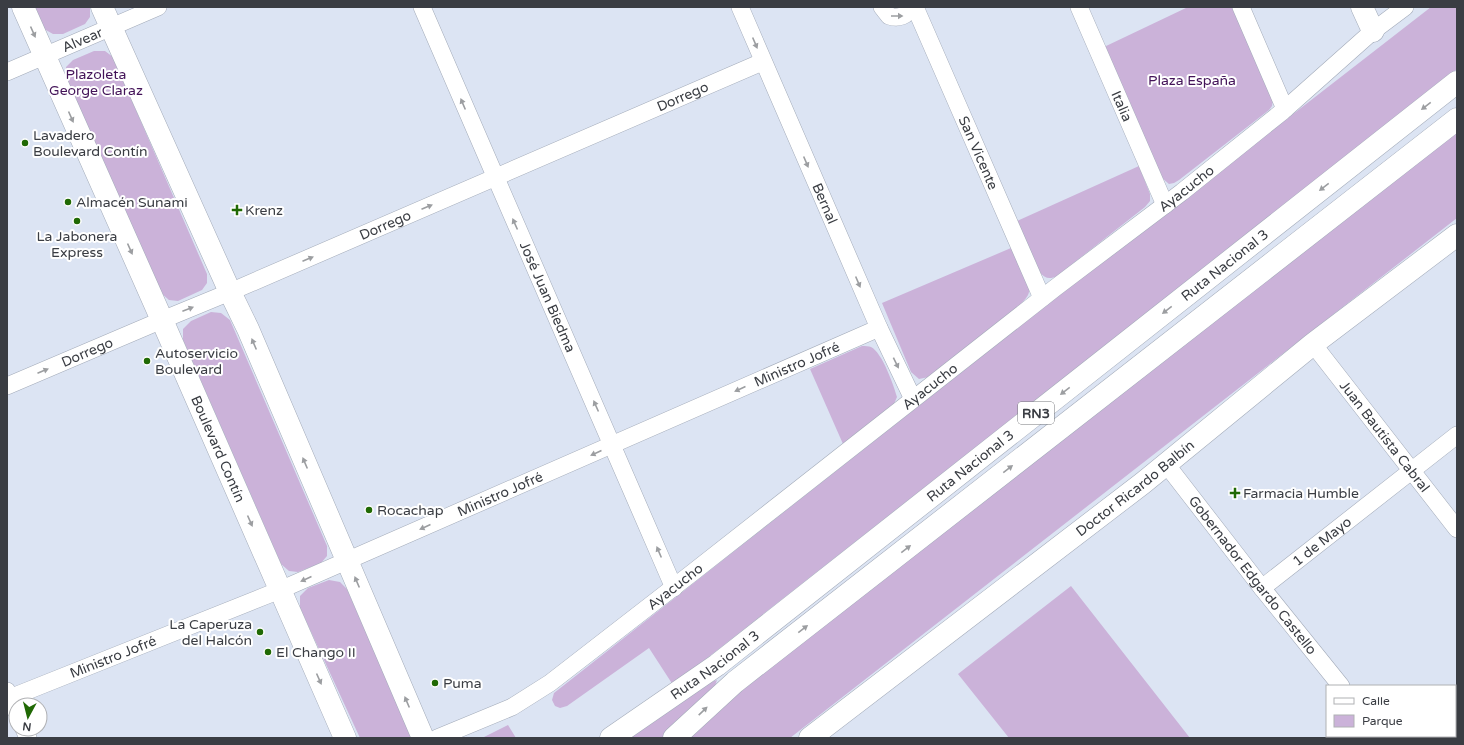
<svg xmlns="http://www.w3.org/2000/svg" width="1464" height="745" viewBox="0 0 1464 745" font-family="'Varela Round',sans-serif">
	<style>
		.green { fill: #cbb2d9 }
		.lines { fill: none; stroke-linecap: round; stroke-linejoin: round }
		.street-casing { stroke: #a3abb9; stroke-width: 18 }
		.secondary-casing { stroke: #a3abb9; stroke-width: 23 }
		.highway-casing { stroke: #a3abb9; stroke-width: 23 }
		.street { stroke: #fff; stroke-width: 17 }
		.secondary { stroke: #fff; stroke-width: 22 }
		.highway { stroke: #fff; stroke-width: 22 }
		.oneway { fill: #9c9ea1 }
		.poi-dot { fill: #206904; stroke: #fff; stroke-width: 1.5 }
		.labels { text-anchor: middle; stroke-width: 4; stroke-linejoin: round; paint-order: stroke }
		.shield { fill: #fff; stroke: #75777b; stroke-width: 1 }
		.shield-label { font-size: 13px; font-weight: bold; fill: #3a3d43 }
		.street-label { font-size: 14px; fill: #3a3d43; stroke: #fff }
		.park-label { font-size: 14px; fill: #431358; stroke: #fff }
		.poi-label { font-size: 14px; fill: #3a3d43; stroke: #fff; text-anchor: start }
	</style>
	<rect width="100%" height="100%" fill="#dce4f3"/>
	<path class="green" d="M 34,7 L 90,7 L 90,17 L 85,24 L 63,34 L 53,34 L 44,29 Z
		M 1188,7 L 1233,7 L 1273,100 L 1272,106 L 1269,110 L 1179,180 L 1174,183 L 1169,184 L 1162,178 L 1104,47 Z
		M 1431,7 L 1457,7 L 1457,69 L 673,685 L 649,648 L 567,706 L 560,708 L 555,706 L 552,700 L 554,693 L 1038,312 Z
		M 94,51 L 105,51 L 113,57 L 207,274 L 207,283 L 202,290 L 178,301 L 169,300 L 161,293 L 66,78 L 66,67 L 73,60 Z
		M 1457,132 L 1457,218 L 790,738 L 688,738 L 732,696 Z
		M 1139,166 L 1150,194 L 1150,201 L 1145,207 L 1057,276 C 1049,280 1045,278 1039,272 L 1017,221 Z
		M 1011,248 L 1029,288 C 1030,295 1026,298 1021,304 L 929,377 L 919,379 L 911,372 L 882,303 Z
		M 211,312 L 221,313 L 230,320 L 327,546 L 327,556 L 321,563 L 298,572 L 289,571 L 281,564 L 183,340 L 183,329 L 191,321 Z
		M 862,346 C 865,346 869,346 871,347 C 882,352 894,386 897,397 L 893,406 L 843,444 L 810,369 Z
		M 329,580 L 340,582 L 347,589 L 412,738 L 360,738 L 300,608 L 300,596 L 308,588 Z
		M 1071,586 L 1190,738 L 1009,738 L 958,674 Z
		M 717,680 L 715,686 L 710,692 L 662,738 L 627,738 L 711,682 Z
		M 508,725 L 516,738 L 481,738 L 482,738 Z"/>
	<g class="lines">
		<defs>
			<g id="street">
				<path id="s1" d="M 422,7 C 505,201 591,393 674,588"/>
				<path id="s2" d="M 740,7 L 879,328 L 913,399"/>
				<path d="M 882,7 L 889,16 C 899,19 907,16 911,7"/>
				<path id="s3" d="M 915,7 L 1042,298"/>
				<path id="s4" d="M 1079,7 L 1165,205"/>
				<path d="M 1241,7 L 1285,109"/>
				<path id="s5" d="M 7,72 L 158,7"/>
				<path id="s6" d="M 1313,344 L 1457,529"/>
				<path id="s7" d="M 7,386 L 162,320 L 230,292 L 762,62"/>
				<path id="s8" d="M 1166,464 L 1262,588 L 1341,686"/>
				<path id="s9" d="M 1262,588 L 1457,435"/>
				<path d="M 7,691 L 16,711"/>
				<path id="s10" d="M 7,699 L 280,590 L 879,328"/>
				<path d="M 24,729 L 28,738"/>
				<path d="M 1382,736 L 1383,738"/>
				<path id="s11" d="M 437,738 L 512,707 L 550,683 L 692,573 L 1055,288 L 1182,192 L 1283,111 L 1373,31 L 1405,7"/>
				<path d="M 1355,738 L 1357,736"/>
			</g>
			<g id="secondary">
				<path id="s12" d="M 23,7 L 162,320 L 345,738"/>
				<path d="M 102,7 L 230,292 L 248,329 L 423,738"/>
				<path d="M 1362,7 L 1373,31"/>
				<path id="s13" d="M 810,738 L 1143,483 L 1313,344 L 1457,235"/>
			</g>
			<g id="highway">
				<path id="s14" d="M 611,738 L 717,665 L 1457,82"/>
				<path d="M 674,738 L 735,682 L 1457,119"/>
			</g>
		</defs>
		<use href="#street" class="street-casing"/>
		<use href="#secondary" class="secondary-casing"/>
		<use href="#highway" class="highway-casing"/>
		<use href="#street" class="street"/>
		<use href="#secondary" class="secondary"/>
		<use href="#highway" class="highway"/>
	</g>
	<defs><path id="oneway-solid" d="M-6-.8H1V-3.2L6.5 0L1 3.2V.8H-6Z"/></defs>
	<g class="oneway">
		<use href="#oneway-solid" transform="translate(897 16)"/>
		<use href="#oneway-solid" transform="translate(33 32) rotate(66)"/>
		<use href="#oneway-solid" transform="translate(755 43) rotate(67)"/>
		<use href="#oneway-solid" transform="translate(463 104) rotate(-113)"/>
		<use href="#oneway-solid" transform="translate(1426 106) rotate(142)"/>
		<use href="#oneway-solid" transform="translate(71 117) rotate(66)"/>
		<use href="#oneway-solid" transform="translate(806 162) rotate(67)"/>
		<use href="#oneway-solid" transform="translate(1324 187) rotate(142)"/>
		<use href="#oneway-solid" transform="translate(427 207) rotate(-23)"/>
		<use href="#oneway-solid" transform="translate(515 224) rotate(-114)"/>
		<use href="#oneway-solid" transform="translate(130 249) rotate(66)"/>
		<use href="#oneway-solid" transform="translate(308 259) rotate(-23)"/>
		<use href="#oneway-solid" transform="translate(858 282) rotate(67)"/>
		<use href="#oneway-solid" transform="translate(188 309) rotate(-21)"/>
		<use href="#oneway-solid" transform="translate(1167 310) rotate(142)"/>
		<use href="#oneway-solid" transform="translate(254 344) rotate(-113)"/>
		<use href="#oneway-solid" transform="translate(896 363) rotate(64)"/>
		<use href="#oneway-solid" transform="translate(43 371) rotate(-23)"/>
		<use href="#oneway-solid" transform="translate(740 389) rotate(156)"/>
		<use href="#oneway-solid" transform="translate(1065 391) rotate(142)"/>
		<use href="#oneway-solid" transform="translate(596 406) rotate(-114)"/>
		<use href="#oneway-solid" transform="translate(596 453) rotate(156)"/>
		<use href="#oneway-solid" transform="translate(305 463) rotate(-113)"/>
		<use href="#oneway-solid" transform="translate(1008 469) rotate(-38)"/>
		<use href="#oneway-solid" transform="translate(250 521) rotate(66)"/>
		<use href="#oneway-solid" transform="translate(425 527) rotate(156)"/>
		<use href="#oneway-solid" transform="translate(906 549) rotate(-38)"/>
		<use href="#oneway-solid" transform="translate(659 552) rotate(-113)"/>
		<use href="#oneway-solid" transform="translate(306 579) rotate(156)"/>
		<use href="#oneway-solid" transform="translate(357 582) rotate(-113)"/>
		<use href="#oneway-solid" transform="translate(803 629) rotate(-38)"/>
		<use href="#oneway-solid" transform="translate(319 679) rotate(66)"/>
		<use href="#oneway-solid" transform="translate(407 702) rotate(-113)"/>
		<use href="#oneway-solid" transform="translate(703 711) rotate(-44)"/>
	</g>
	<g class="poi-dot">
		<circle cx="25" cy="143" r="4"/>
		<circle cx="68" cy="202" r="4"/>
		<path d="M235 204h4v4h4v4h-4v4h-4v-4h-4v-4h4z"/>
		<circle cx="77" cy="221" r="4"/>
		<circle cx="147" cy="361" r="4"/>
		<path d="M1233 487h4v4h4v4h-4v4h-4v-4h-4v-4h4z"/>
		<circle cx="369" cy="510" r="4"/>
		<circle cx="260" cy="632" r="4"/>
		<circle cx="268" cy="652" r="4"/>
		<circle cx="435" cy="683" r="4"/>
	</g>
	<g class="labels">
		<rect class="shield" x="1018" y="402" width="36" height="22" rx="3"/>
		<g class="shield-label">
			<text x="1036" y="418">RN3</text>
		</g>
		<g class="street-label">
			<text dy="5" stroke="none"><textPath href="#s5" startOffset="82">Alvear</textPath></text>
			<text dy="5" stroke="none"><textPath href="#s7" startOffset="735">Dorrego</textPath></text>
			<text dy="5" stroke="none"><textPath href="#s4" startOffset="108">Italia</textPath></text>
			<text dy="5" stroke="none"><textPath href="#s3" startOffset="159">San Vicente</textPath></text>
			<text dy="5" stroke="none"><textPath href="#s11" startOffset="932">Ayacucho</textPath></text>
			<text dy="5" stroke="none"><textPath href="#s2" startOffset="214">Bernal</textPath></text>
			<text dy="5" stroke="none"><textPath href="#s7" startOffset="411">Dorrego</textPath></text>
			<text dy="5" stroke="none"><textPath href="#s14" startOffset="775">Ruta Nacional 3</textPath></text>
			<text dy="5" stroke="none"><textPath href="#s1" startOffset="316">José Juan Biedma</textPath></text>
			<text dy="5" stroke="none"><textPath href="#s7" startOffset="87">Dorrego</textPath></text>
			<text dy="5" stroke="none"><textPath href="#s10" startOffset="858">Ministro Jofré</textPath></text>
			<text dy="5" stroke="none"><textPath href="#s11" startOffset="608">Ayacucho</textPath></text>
			<text dy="5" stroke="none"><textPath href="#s6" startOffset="117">Juan Bautista Cabral</textPath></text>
			<text dy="5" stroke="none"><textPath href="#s12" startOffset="483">Boulevard Contín</textPath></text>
			<text dy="5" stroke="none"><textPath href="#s14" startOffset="451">Ruta Nacional 3</textPath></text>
			<text dy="5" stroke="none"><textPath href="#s13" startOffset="410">Doctor Ricardo Balbín</textPath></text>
			<text dy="5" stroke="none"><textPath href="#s10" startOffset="534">Ministro Jofré</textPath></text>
			<text dy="5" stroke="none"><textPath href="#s9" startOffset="76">1 de Mayo</textPath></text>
			<text dy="5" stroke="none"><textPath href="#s8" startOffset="141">Gobernador Edgardo Castello</textPath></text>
			<text dy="5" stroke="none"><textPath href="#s11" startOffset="284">Ayacucho</textPath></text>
			<text dy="5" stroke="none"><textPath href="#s10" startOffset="114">Ministro Jofré</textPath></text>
			<text dy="5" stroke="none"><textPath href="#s14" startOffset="127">Ruta Nacional 3</textPath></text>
		</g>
		<g class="park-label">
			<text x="96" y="79">Plazoleta<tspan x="96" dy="16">George Claraz</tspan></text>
			<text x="1192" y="85">Plaza España</text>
		</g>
		<g class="poi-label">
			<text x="33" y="140">Lavadero<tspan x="33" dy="16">Boulevard Contín</tspan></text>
			<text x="76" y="207">Almacén Sunami</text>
			<text x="245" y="215">Krenz</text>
			<text x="77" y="241" text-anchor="middle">La Jabonera<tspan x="77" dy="16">Express</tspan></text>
			<text x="155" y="358">Autoservicio<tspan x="155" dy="16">Boulevard</tspan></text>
			<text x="1243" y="498">Farmacia Humble</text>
			<text x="377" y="515">Rocachap</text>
			<text x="252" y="629" text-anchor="end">La Caperuza<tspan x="252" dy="16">del Halcón</tspan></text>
			<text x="276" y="657">El Chango II</text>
			<text x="443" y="688">Puma</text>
		</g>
	</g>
	<rect width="1464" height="745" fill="none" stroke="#3a3d43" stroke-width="16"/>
	<rect x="1326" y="685" width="130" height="52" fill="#ffffff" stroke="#b0b1b4"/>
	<rect x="1334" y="698" width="20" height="6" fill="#ffffff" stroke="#b0b1b4"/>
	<text x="1362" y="705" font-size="12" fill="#3a3d43">Calle</text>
	<rect x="1334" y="715" width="20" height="12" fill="#cbb2d9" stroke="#b0b1b4"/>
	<text x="1362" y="725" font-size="12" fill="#3a3d43">Parque</text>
	<g transform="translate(28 717) rotate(187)"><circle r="19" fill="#ffffff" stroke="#b0b1b4"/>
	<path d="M0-3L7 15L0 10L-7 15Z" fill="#206904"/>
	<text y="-6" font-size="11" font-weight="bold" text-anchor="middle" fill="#3a3d43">N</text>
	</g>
</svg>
